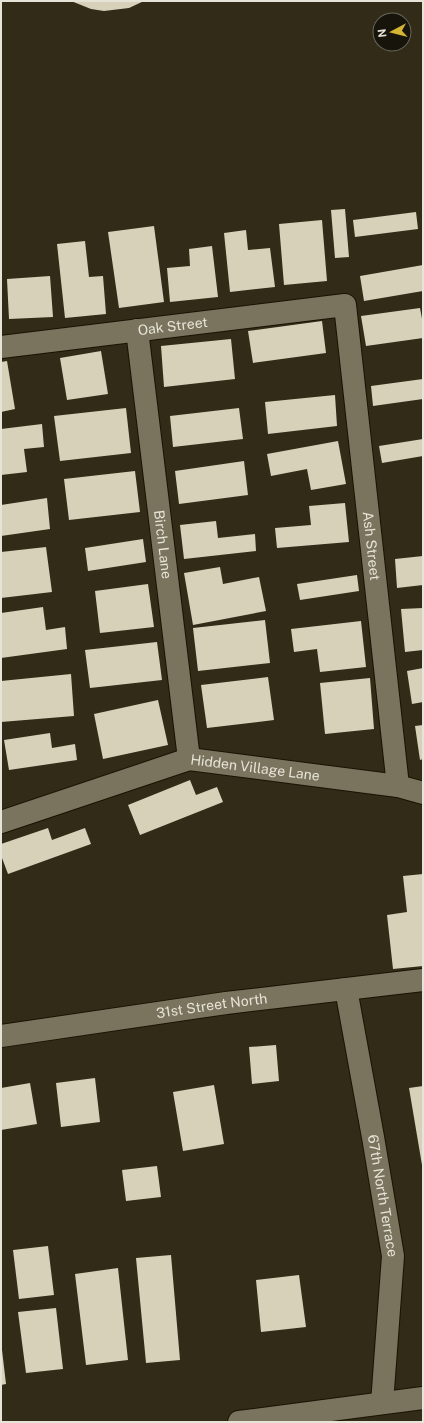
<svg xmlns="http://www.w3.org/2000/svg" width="424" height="1423" viewBox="0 0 424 1423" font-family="'Public Sans',sans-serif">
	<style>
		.building { fill: #d7d1b9 }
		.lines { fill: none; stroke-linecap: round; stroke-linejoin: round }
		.minor-casing { stroke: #191303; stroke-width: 24 }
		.minor { stroke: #7a745e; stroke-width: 22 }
		.labels { text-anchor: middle; stroke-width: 4; stroke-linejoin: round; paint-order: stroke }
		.street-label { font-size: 14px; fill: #e6e3d7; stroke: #16140b }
	</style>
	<rect width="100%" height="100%" fill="#312b18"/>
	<path class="building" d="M 71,1 L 144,1 L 129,8 L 104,11 L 91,9 Z
		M 345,209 L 349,257 L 335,258 L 331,210 Z
		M 416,212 L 418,229 L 355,237 L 353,220 Z
		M 322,220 L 327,281 L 284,285 L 279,224 Z
		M 154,226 L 164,302 L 119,308 L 108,232 Z
		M 246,230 L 248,250 L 270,248 L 275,287 L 230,292 L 224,233 Z
		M 85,241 L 89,277 L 103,276 L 106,314 L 65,318 L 57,244 Z
		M 212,246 L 218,297 L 170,302 L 167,268 L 190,266 L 189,249 Z
		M 423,265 L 423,291 L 364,301 L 360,276 Z
		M 50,276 L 53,317 L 9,319 L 7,279 Z
		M 420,308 L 423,324 L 423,338 L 366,346 L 361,316 Z
		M 322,321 L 326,353 L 253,363 L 248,331 Z
		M 231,339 L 235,379 L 164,387 L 161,346 Z
		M 101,351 L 108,394 L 67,400 L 60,358 Z
		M 7,361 L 15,409 L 1,412 L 1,362 Z
		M 423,379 L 423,399 L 373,406 L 371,386 Z
		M 335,395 L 337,426 L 268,434 L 265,402 Z
		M 126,408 L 131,453 L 60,461 L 54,416 Z
		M 239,408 L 243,439 L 173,447 L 170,416 Z
		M 42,424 L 44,447 L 24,449 L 27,472 L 1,475 L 1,429 Z
		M 423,439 L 423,456 L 382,463 L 379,446 Z
		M 338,441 L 346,484 L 311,490 L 307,469 L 271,476 L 267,454 Z
		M 244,461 L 248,495 L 179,504 L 175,471 Z
		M 135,471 L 140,512 L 69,520 L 64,479 Z
		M 47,498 L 50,529 L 1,536 L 1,505 Z
		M 345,503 L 349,542 L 277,548 L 275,528 L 311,525 L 309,506 Z
		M 216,521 L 218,538 L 255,534 L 256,551 L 184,559 L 180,525 Z
		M 143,539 L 146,562 L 88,571 L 85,548 Z
		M 46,547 L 52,592 L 1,598 L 1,552 Z
		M 423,556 L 423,585 L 397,588 L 395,559 Z
		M 220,567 L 223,584 L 259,577 L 266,611 L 193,625 L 184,573 Z
		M 357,575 L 359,591 L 300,600 L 297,584 Z
		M 148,584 L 154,627 L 100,633 L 95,591 Z
		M 43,607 L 46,630 L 65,627 L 67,649 L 1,658 L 1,613 Z
		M 423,608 L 423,650 L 405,652 L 401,609 Z
		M 265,620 L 270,663 L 198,671 L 193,628 Z
		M 361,621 L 366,667 L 320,672 L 317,649 L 294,652 L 291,629 Z
		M 157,642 L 162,680 L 90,688 L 85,650 Z
		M 423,668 L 423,702 L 412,704 L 407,671 Z
		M 71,674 L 74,716 L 1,722 L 1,681 Z
		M 268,677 L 274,720 L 207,728 L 201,685 Z
		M 370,678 L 374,729 L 325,734 L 320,683 Z
		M 158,700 L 168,745 L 103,759 L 94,714 Z
		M 423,725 L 423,759 L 420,760 L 415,726 Z
		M 50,733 L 52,748 L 75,744 L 77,760 L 9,770 L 4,740 Z
		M 190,780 L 196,795 L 217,787 L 223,802 L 140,835 L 128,805 Z
		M 48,828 L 52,840 L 85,828 L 91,844 L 8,874 L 2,858 L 1,859 L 1,844 Z
		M 423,874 L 423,966 L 393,969 L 387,915 L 407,912 L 403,876 Z
		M 276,1045 L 279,1081 L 252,1084 L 249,1047 Z
		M 95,1078 L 100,1122 L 61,1127 L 56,1083 Z
		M 30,1083 L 37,1124 L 1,1130 L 1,1088 Z
		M 214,1085 L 224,1144 L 183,1151 L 173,1092 Z
		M 423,1086 L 423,1165 L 422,1165 L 409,1088 Z
		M 157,1166 L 161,1197 L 126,1201 L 122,1170 Z
		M 48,1246 L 54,1295 L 19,1299 L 13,1250 Z
		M 171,1255 L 180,1360 L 146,1363 L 136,1258 Z
		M 118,1268 L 128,1360 L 86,1365 L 75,1274 Z
		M 299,1275 L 306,1327 L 261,1332 L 256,1280 Z
		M 56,1308 L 63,1369 L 26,1373 L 18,1312 Z
		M 1,1350 L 2,1350 L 6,1384 L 1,1385 Z"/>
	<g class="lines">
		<defs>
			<g id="minor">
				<path id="s1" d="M 137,330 L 189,759"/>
				<path id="s2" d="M 1,347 L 345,305 L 398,786"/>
				<path id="s3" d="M 1,822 L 189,759 L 398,786 L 423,793"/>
				<path id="s4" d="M 346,989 L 373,1137 L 393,1256 L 382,1403"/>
				<path id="s5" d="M 1,1036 L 226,1003 L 423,980"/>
				<path d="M 239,1422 L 423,1398"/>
			</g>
		</defs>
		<use href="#minor" class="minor-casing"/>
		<use href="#minor" class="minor"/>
	</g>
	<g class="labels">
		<g class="street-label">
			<text dy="5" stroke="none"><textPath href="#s2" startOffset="173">Oak Street</textPath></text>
			<text dy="5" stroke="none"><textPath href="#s1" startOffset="216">Birch Lane</textPath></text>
			<text dy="5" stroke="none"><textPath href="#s2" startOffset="589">Ash Street</textPath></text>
			<text dy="5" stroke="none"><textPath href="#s3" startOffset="265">Hidden Village Lane</textPath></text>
			<text dy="5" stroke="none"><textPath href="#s5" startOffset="213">31st Street North</textPath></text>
			<text dy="5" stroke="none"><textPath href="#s4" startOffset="210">67th North Terrace</textPath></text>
		</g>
	</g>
	<rect width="424" height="1423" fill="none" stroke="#e6e3d7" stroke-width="4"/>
	<g transform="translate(392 32) rotate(263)"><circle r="19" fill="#16140b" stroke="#69675d"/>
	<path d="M0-3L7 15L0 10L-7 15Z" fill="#d5b534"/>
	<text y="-6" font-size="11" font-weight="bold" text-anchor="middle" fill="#e6e3d7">N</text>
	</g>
</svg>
